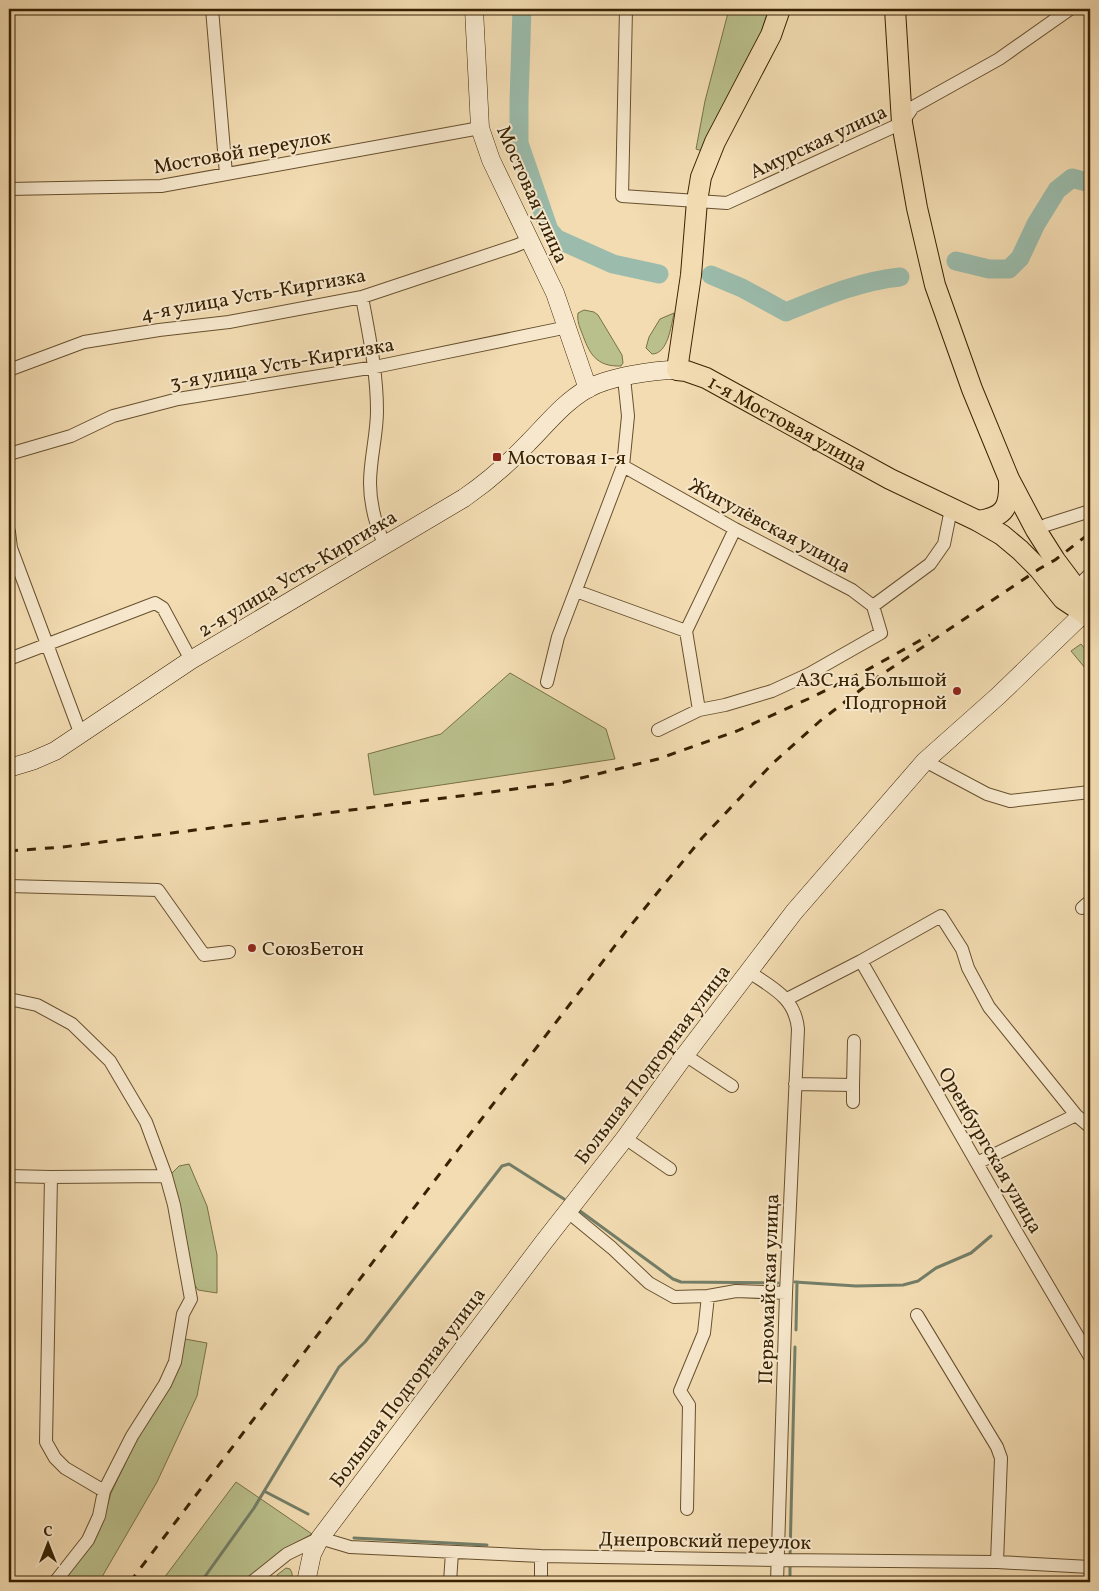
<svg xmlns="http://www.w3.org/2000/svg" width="1099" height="1591" viewBox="0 0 1099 1591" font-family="Vollkorn,serif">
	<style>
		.green { fill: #bac08c; stroke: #797147 }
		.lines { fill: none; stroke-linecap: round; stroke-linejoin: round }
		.stream { stroke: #737e68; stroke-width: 3 }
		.river { stroke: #9bbcac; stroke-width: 19 }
		.street-casing { stroke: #67502e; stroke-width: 14 }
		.secondary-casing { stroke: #382202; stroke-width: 19 }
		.primary-casing { stroke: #382202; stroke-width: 22 }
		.street { stroke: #f7e8cd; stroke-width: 12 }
		.secondary { stroke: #f7e8cd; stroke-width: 18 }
		.primary { stroke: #f3dcb2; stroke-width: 20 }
		.rail { stroke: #382202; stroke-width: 3; stroke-dasharray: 9 9; stroke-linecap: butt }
		.poi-dot { fill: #8f2418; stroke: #f7e8cd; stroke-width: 2 }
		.labels { text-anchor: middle; stroke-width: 4; stroke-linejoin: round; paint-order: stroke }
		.street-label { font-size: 20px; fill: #382202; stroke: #f7e8cd }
		.poi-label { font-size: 20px; fill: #382202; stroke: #f7e8cd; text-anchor: start }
	</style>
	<rect width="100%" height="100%" fill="#f3dcb2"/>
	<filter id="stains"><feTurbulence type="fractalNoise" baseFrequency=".004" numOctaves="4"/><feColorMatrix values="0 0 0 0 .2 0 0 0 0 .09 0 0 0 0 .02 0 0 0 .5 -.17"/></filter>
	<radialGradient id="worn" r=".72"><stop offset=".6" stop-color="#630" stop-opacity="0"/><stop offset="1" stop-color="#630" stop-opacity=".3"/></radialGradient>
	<path class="green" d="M 729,9 L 775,9 L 705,152 L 696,149 L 705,101 Z
		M 584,310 L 594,312 L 598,315 L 622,355 L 623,363 L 621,366 C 596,367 589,353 582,333 C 579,326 577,320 578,313 Z
		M 674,313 C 671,326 668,354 652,354 L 646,348 L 649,337 L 660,319 Z
		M 1081,644 L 1090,655 L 1090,674 L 1071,651 Z
		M 510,673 L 606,729 L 615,759 L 374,795 L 368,754 L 441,734 Z
		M 189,1164 L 207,1206 L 217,1255 L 217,1293 L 198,1290 L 192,1281 L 171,1174 L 179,1166 Z
		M 185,1339 L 207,1343 L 197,1396 L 157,1482 L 99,1582 L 62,1582 L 92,1545 L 104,1517 L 111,1493 Z
		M 236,1482 L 312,1534 L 284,1549 L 245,1582 L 161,1582 Z
		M 286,1568 L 290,1569 L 292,1573 L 292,1582 L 276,1582 L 277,1575 Z"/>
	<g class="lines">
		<path class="stream" d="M 580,1211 L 673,1279 L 681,1282 L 778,1283
			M 795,1282 L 856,1286 L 903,1285 L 918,1281 L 936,1268 L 971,1253 L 991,1236
			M 796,1330 L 797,1282
			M 264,1491 L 308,1514
			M 354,1538 L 487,1545
			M 790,1557 L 795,1347
			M 201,1582 L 254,1508 L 339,1367 L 365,1342 L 502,1166 L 509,1164 L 564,1199
			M 790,1582 L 790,1563"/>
		<path class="river" d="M 522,9 L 519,101 L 519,143 L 549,230 L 557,239 L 613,264 L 659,274
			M 956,261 L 989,269 L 1009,269 L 1020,258 L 1036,224 L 1057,190 L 1072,178 L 1090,183
			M 711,275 L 742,288 L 786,312 C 823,297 860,281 900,277"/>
		<defs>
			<path id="street" d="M 212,9 L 226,174
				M 626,9 L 622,196 L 727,203 L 902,123 L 913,107 L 999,59 L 1070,9
				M 9,189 L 161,186 L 480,128
				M 362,297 C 369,335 377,372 377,411 C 377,435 370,459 370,483 C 370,506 376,526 385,546
				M 9,370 L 84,342 L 159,330 L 229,322 L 362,297 L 515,246 L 530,240
				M 9,454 L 71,436 L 113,416 L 178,399 L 375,367 L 568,327
				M 623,466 L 735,529 L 852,590 L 873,606 L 881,633 L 809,674 L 772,691 L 725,705 L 699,710 L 658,730
				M 1036,530 L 1046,525 L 1090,511
				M 9,532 L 11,548 L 81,735
				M 1076,588 L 1090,574
				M 576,591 L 686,631 L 735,529
				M 873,606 L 930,564 L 944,544 L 951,509
				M 686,631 L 699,710
				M 9,659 L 155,603 L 163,608 L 191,660
				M 547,682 L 558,637 L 623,466 L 628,416 L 624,378
				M 925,761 L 987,794 L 1010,801 L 1090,792
				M 9,886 L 158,890 L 204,955 L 229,952
				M 1082,908 L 1090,901
				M 861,961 L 1017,1233 L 1090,1357
				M 748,971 C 772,988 795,997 798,1029 L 786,1293 L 777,1582
				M 9,999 L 37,1005 L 72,1024 L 110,1061 L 146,1122 L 166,1176 L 174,1205 L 191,1299 L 183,1314 L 175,1362 L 165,1384 L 132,1436 L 104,1491 L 99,1516 L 88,1540 L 55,1582
				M 787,999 L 861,961 L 941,916 L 962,949 L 968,968 L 989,1007 L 1076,1115 L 1090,1127
				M 685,1055 L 732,1086
				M 795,1084 L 853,1085 L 854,1041
				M 853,1085 L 853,1102
				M 625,1138 L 670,1169
				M 977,1163 L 1076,1115
				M 9,1176 L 51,1177 L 166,1176
				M 51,1177 L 46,1442 L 55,1458 L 65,1468 L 104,1491
				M 567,1211 L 612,1248 L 649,1283 L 674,1297 L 708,1296 L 736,1291 L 786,1293
				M 917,1315 L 997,1447 L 1001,1458 L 997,1562
				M 687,1509 L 689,1405 L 680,1391 L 704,1333 L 708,1296
				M 252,1582 L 287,1554 L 320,1538 L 350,1547 L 541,1556 L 779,1560 L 997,1562 L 1090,1567
				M 450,1582 L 452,1552
				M 541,1582 L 541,1556"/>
			<path id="secondary" d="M 474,9 L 480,128 L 491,160 L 555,293 L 588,389
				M 9,768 L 32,761 L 55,751 L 191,660 L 464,498 C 487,482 508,464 528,443 C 547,424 563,403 587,389 C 608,377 653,370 677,370
				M 306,1582 L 312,1554 L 320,1538 L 543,1243 L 625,1138 L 685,1055 L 794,912 L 925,761 L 998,696 L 1084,613"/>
			<g id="primary">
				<path id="s1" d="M 780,9 L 771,35 L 715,142 L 701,177 L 697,201 L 691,275 L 677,370 L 686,371 L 706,378 L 890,479 L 978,521 L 1002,535 L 1020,550 L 1039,569 L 1063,599 L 1084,613"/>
				<path d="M 895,9 L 902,123 L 917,208 L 935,285 L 972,389 L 1009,479 L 1036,530 L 1055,560 L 1076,588 L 1084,613 L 1088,617"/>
				<path d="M 978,521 C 1005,517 1010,507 1009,481"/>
			</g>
		</defs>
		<use href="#street" class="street-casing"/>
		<use href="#secondary" class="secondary-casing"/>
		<use href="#primary" class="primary-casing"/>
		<use href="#street" class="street"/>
		<use href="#secondary" class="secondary"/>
		<use href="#primary" class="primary"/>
		<path class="rail" d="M 9,851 L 63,847 L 561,783 L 658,759 L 737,731 L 808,699 L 865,671 L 930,635
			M 130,1582 L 470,1134 L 627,930 L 702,838 L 773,763 L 820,721 L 872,681 L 1039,569 L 1055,560 L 1090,533"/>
	</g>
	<g class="poi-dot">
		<rect x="492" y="452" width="10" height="10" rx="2.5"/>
		<circle cx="957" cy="691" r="5"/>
		<circle cx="252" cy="948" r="5"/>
	</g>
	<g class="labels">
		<g class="street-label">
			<text transform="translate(818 141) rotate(-25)" y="7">Амурская улица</text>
			<text transform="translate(242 151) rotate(-10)" y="7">Мостовой переулок</text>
			<text transform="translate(533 194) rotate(66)" y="7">Мостовая улица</text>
			<text transform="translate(253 294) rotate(-10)" y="7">4-я улица Усть-Киргизка</text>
			<text transform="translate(282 363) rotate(-10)" y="7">3-я улица Усть-Киргизка</text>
			<text dy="7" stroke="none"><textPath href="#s1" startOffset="504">1-я Мостовая улица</textPath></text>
			<text transform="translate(770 525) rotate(28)" y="7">Жигулёвская улица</text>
			<text transform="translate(297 573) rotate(-31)" y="7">2-я улица Усть-Киргизка</text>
			<text transform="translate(652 1064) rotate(-53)" y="7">Большая Подгорная улица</text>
			<text transform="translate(991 1150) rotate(60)" y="7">Оренбургская улица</text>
			<text transform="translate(768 1289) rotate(-88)" y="7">Первомайская улица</text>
			<text transform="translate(407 1387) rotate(-53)" y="7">Большая Подгорная улица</text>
			<text transform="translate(705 1540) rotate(1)" y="7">Днепровский переулок</text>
		</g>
		<g class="poi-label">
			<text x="507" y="464">Мостовая 1-я</text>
			<text x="947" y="686" text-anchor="end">АЗС на Большой<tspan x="947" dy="23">Подгорной</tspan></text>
			<text x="262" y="955">СоюзБетон</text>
		</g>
	</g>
	<rect width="1099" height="1591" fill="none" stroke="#f3dcb2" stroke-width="30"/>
	<rect x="10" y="10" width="1079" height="1571" fill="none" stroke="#382202" stroke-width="2.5"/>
	<rect x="15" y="15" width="1069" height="1561" fill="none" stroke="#382202"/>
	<g transform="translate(48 1544)" stroke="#f7e8cd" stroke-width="4" paint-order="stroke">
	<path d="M0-4L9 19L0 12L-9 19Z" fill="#382202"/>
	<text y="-8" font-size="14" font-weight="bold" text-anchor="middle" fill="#382202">С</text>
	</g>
	<rect width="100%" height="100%" filter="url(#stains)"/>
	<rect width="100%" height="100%" fill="url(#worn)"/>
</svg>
